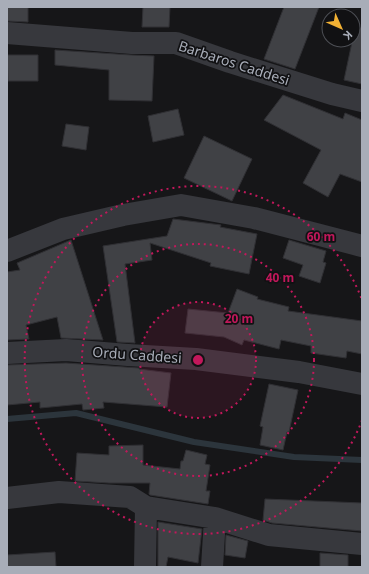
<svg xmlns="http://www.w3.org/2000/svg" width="369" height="574" viewBox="0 0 369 574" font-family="'Noto Sans',sans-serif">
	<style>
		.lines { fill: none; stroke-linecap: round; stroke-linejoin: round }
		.stream { stroke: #2c353c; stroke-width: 6 }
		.building { fill: #404145; stroke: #303034 }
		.minor { stroke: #37383d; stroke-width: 22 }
		.ring { fill: none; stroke: #c2185b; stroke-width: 2; stroke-dasharray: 2 4 }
		.labels { text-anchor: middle; stroke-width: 3.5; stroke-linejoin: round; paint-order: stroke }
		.street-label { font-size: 14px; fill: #a8adb8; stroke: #111113 }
		.centre { fill: #c2185b; stroke: #111113; stroke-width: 2 }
		.ring-label { font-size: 12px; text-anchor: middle; font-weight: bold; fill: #c2185b; stroke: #111113; stroke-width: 3.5; stroke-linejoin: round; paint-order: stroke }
	</style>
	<rect width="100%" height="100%" fill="#161618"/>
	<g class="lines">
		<path class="stream" d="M 7,419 L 76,413 L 194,442 L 294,457 L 362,460"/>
	</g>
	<path class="building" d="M 7,7 L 28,7 L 28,22 L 7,21 Z
		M 143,7 L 170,7 L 169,27 L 142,27 Z
		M 284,7 L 319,7 L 295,69 L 264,59 Z
		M 355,28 L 362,28 L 362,84 L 344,80 Z
		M 55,50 L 131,55 L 154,56 L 152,101 L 109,100 L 109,70 L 55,65 Z
		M 7,55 L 38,55 L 38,81 L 8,81 Z
		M 283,95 L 343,119 L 345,113 L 362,120 L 362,182 L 340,174 L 328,197 L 303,183 L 321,150 L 264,120 Z
		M 178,109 L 184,135 L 153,142 L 148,116 Z
		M 66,124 L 89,127 L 86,150 L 62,146 Z
		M 204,136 L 252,159 L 232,201 L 184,178 Z
		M 173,219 L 221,225 L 220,227 L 257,234 L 249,274 L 210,266 L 211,263 L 150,243 L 152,260 L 125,264 L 135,343 L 117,342 L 103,246 L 167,236 Z
		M 71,240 L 103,340 L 61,338 L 57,317 L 26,325 L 29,339 L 7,340 L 7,272 L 20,270 L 17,263 Z
		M 289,240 L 326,251 L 323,262 L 326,263 L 320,283 L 299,276 L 303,265 L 283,258 Z
		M 237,289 L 258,297 L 257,299 L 289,307 L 288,311 L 362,321 L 362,354 L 347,351 L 346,358 L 311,353 L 311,346 L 281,340 L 279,349 L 244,340 L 242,345 L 224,337 L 185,333 L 188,309 L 228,313 Z
		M 66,363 L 139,368 L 139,369 L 171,373 L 167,407 L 103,402 L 104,408 L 83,410 L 82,404 L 40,408 L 40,402 L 7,405 L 7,365 Z
		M 269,384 L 298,390 L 289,432 L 287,432 L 283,450 L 260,445 L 263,427 L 260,426 Z
		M 143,445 L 143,465 L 180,469 L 181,461 L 183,461 L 186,450 L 207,455 L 205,464 L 210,465 L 206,491 L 210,491 L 208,504 L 150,495 L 149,494 L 150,483 L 109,483 L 75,481 L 77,453 L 109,455 L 109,446 Z
		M 265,499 L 362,503 L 362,531 L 272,523 L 263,520 Z
		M 158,522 L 202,529 L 198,563 L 168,557 L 166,567 L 158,567 Z
		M 226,535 L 248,541 L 245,558 L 225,555 Z
		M 55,552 L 56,567 L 7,567 L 7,555 Z
		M 320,553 L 348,555 L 348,567 L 320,567 Z"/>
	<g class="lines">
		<path class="minor" d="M 7,33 L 132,43 L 176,43 L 230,62 L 332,94 L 362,101
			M 7,251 L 63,229 L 123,215 L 181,205 L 254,218 L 362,246
			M 7,353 L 66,350 L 128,355 L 196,359 L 299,372 L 362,384
			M 7,498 L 59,492 L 130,497 L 146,507 L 215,518 L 269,535 L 362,544
			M 145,567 L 146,507
			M 212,567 L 215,518"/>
	</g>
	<circle cx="198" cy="360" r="58" fill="#c2185b" fill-opacity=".12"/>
	<g class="ring">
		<circle cx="198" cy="360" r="58"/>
		<circle cx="198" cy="360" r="116"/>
		<path d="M362 420A174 174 0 1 1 362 300"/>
	</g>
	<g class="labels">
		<g class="street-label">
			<text transform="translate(234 63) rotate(18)" y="5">Barbaros Caddesi</text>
			<text transform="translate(137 355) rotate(4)" y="5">Ordu Caddesi</text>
		</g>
	</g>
	<circle cx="198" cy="360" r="6" class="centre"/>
	<g class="ring-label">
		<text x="321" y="241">60 m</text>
		<text x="280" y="282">40 m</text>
		<text x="239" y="323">20 m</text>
	</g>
	<rect width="369" height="574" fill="none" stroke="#a8adb8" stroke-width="16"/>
	<g transform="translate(341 28) rotate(135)"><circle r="19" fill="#111113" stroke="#4d4f55"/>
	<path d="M0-3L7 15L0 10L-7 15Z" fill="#f2b134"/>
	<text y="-6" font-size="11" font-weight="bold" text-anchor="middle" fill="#a8adb8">K</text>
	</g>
</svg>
